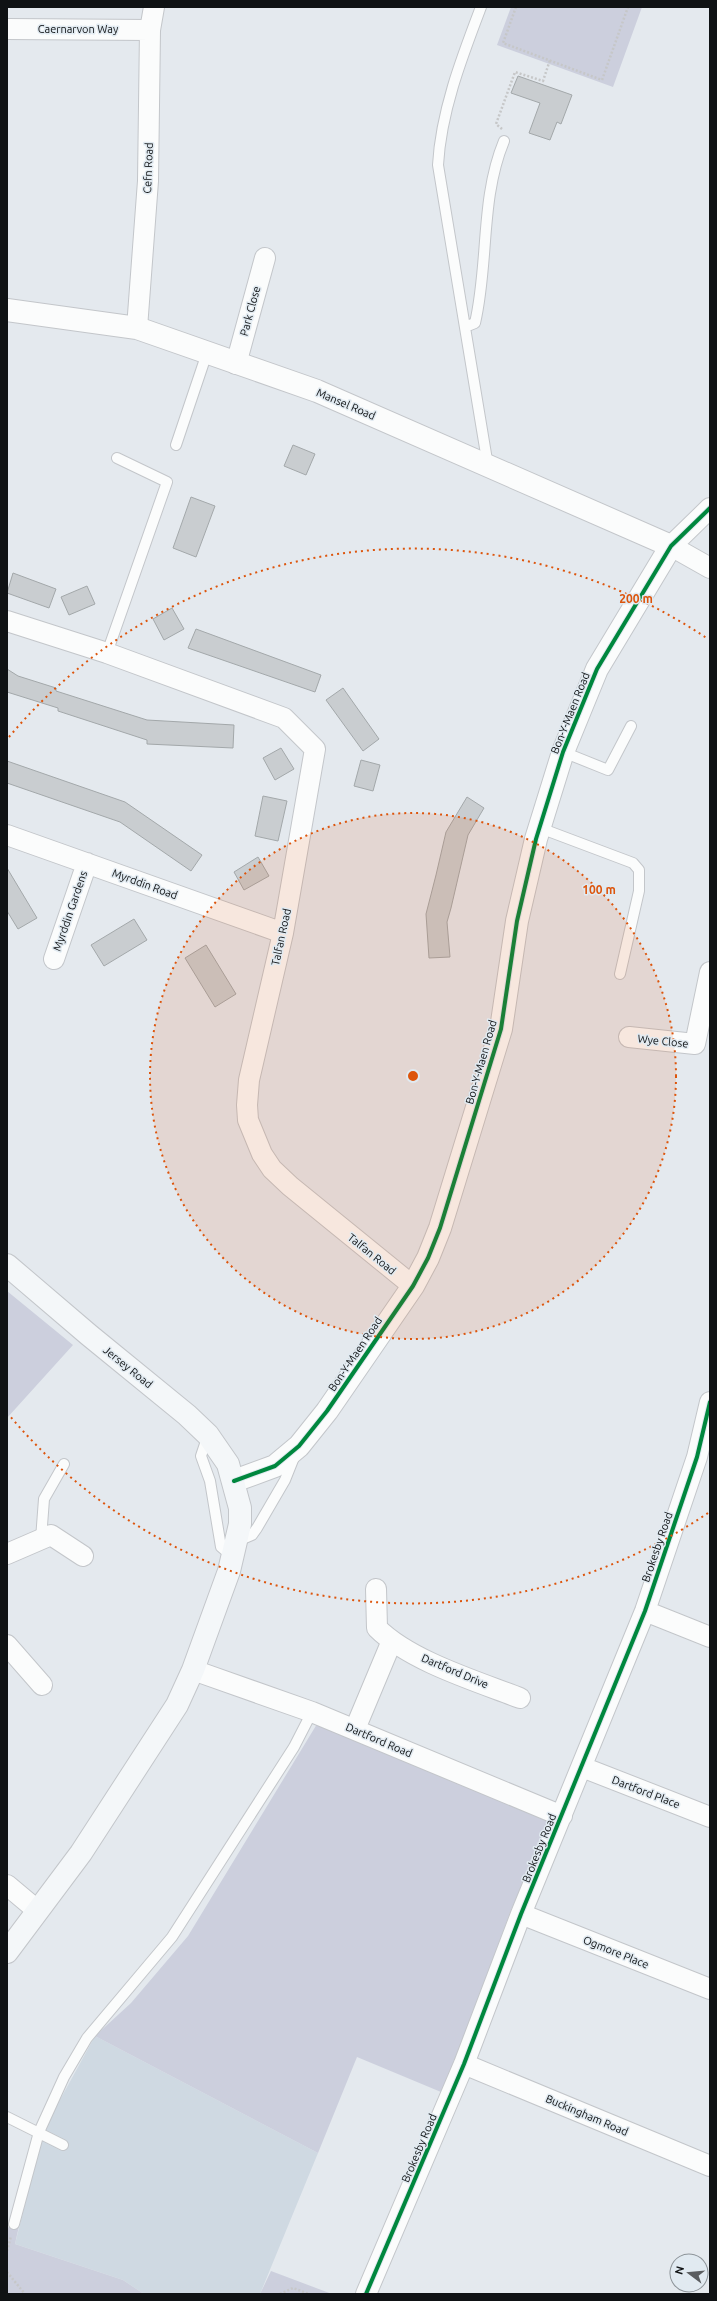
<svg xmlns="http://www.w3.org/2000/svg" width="717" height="2301" viewBox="0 0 717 2301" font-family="Ubuntu,sans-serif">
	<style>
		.built { fill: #cfd9e2 }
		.green { fill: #cccfdd }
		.building { fill: #c9cdd0; stroke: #a3a8aa }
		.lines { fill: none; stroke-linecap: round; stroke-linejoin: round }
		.service-casing { stroke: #c3c6ca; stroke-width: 12 }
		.minor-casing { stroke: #c3c6ca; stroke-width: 22 }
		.tertiary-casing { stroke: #c3c6ca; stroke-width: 24 }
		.secondary-casing { stroke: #c3c6ca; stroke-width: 24 }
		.path { stroke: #c6c7c8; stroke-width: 2.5; stroke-dasharray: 2 2; stroke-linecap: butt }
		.service { stroke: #fbfcfc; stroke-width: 10 }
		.minor { stroke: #fbfcfc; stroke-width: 20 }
		.tertiary { stroke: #fbfcfc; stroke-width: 22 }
		.secondary { stroke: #f4f7f9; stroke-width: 22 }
		.cycleway-casing { stroke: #e1eaf1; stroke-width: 6 }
		.cycleway { stroke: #00873e; stroke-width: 4 }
		.ring { fill: none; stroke: #dd550c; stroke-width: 2; stroke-dasharray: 2 4 }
		.labels { text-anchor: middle; stroke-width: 3; stroke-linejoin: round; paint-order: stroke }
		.street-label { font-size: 11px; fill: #0f1214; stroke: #e1eaf1 }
		.centre { fill: #dd550c; stroke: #e1eaf1; stroke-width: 2 }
		.ring-label { font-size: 12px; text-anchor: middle; font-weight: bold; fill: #dd550c; stroke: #e1eaf1; stroke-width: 3; stroke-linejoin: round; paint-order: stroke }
	</style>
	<rect width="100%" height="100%" fill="#e4e9ee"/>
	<path class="built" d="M 95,2036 L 318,2153 L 260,2294 L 144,2294 L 123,2280 L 15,2244 L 44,2129 Z"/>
	<path class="green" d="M 511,7 L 642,7 L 613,87 L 497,45 Z
		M 7,1291 L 73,1345 L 7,1418 Z
		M 317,1724 L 551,1820 L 511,1910 L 454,2064 L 441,2092 L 357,2057 L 318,2153 L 95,2036 L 131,2003 L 188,1936 Z
		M 11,2223 L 19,2226 L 15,2244 L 123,2280 L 144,2294 L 7,2294 L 7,2230 Z
		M 271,2271 L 332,2294 L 260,2294 Z"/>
	<path class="building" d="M 518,76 L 572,95 L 561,124 L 557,122 L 550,140 L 529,133 L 540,103 L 511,93 Z
		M 293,445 L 315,454 L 306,475 L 284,466 Z
		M 191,497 L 215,506 L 196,557 L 173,548 Z
		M 13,573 L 56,589 L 49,608 L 7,593 Z
		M 87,586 L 95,604 L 69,615 L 61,597 Z
		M 172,608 L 184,629 L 164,640 L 153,619 Z
		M 196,629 L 321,675 L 315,692 L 188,648 Z
		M 7,669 L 18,676 L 56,688 L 56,691 L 147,720 L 234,725 L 233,748 L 147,744 L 147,740 L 58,711 L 58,708 L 7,692 Z
		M 343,688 L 379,739 L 363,751 L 326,700 Z
		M 281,748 L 294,769 L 275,780 L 263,758 Z
		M 361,760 L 380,765 L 373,791 L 354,786 Z
		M 7,761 L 125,802 L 202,855 L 191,871 L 120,822 L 7,783 Z
		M 263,796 L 287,801 L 278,841 L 255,836 Z
		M 467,797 L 484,808 L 468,835 L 451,908 L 447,922 L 450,957 L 429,958 L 426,914 L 436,875 L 446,832 Z
		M 258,857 L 269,876 L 244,890 L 234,872 Z
		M 7,868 L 37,918 L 18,929 L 7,911 Z
		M 134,919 L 147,940 L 104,966 L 91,945 Z
		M 206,945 L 236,994 L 215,1007 L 185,958 Z"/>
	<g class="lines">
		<defs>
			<path id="service" d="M 481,7 C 462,57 441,111 438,165 L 488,466
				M 465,327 L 475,323 C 489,263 480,199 504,141
				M 176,445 L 207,353
				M 107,653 L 167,482 L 117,458
				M 563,752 L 608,770 L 631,726
				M 540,828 L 633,863 L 639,870 L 639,891 L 620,974
				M 208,1435 L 201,1456 L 210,1481 L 221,1547 L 233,1557
				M 41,1539 L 44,1499 L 64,1464
				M 238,1541 L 252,1535 L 257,1528 L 285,1480 L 295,1455
				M 7,2117 L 63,2145
				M 14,2224 L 39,2132 L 64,2077 L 87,2038 L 172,1937 L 294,1747 L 312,1712"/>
			<path id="minor" d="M 7,29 L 150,30
				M 137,328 L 148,181 L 150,30 L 154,7
				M 236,364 L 265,258
				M 710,508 L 671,546 L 710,568
				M 7,621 L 107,653 L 284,718 L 315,749 L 283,933 L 249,1080 L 247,1105 L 248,1120 L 262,1154 L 272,1169 L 290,1186 L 413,1286
				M 7,835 L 283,933
				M 54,959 L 87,863
				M 629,1037 L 695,1044 L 710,972
				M 7,1554 L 51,1535 L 83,1556
				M 376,1589 L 377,1628 C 410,1661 476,1681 520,1698
				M 645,1611 L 710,1637
				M 7,1645 L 42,1685
				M 193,1670 L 312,1712 L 562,1816
				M 355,1729 L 391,1643
				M 582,1767 L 710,1817
				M 7,1885 L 38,1911
				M 521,1914 L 710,1989
				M 464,2064 L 710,2166
				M 366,2294 L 464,2064 L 521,1914 L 645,1611 L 697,1457 L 710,1402"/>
			<path id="tertiary" d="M 7,310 L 137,328 L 317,391 L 671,546 L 597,669 L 563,752 L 536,839 L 517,921 L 501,1029 L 440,1228 L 428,1258 L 413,1286 L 327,1411 L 299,1446 L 275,1466 L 234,1481"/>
			<path id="secondary" d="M 7,1265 L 89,1335 L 187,1415 L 208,1435 L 228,1464 L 240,1508 L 240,1524 L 229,1571 L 193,1670 L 177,1705 L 81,1853 L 7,1952"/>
		</defs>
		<use href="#service" class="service-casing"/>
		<use href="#minor" class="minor-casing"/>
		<use href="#tertiary" class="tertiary-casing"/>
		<use href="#secondary" class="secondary-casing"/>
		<path class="path" d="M 516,7 L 503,43 L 602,80 L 628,7
			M 502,129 L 496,124 L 515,72 L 543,81 L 550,60
			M 7,2251 L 11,2236
			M 7,2272 L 25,2294
			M 280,2294 L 293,2288 L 309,2294"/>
		<use href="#service" class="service"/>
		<use href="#minor" class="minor"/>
		<use href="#tertiary" class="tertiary"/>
		<use href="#secondary" class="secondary"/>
		<defs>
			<path id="cycleway" d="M 234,1481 L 275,1466 L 299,1446 L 327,1411 L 413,1286 L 428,1258 L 440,1228 L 501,1029 L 517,921 L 536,839 L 563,752 L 597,669 L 671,546 L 710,508
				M 366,2294 L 464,2064 L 521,1914 L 645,1611 L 697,1457 L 710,1402"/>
		</defs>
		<use href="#cycleway" class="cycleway-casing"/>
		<use href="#cycleway" class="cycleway"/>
	</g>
	<circle cx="413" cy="1076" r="263" fill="#dd550c" fill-opacity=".12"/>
	<g class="ring">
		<circle cx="413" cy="1076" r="263"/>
		<path d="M708 1513A527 527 0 0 1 9 1415M9 737A527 527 0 0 1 708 639"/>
	</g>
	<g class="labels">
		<g class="street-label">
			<text x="78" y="33">Caernarvon Way</text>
			<text transform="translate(148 168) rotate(-88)" y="4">Cefn Road</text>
			<text transform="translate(250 311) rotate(-75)" y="4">Park Close</text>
			<text transform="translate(346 404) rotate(23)" y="4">Mansel Road</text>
			<text transform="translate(570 713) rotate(-68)" y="4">Bon-Y-Maen Road</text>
			<text transform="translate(145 884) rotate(20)" y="4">Myrddin Road</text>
			<text transform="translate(70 911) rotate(-71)" y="4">Myrddin Gardens</text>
			<text transform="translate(281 937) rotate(-78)" y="4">Talfan Road</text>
			<text transform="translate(663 1041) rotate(6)" y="4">Wye Close</text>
			<text transform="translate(481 1062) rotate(-74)" y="4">Bon-Y-Maen Road</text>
			<text transform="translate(372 1254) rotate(39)" y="4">Talfan Road</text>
			<text transform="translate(355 1354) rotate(-56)" y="4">Bon-Y-Maen Road</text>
			<text transform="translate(128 1367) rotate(39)" y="4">Jersey Road</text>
			<text transform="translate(657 1547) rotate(-71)" y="4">Brokesby Road</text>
			<text transform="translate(455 1671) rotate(23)" y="4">Dartford Drive</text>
			<text transform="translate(379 1740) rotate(23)" y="4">Dartford Road</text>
			<text transform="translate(646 1792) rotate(21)" y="4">Dartford Place</text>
			<text transform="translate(539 1848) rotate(-68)" y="4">Brokesby Road</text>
			<text transform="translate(616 1952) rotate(22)" y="4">Ogmore Place</text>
			<text transform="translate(587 2115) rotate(23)" y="4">Buckingham Road</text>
			<text transform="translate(419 2148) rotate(-67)" y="4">Brokesby Road</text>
		</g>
	</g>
	<circle cx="413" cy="1076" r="6" class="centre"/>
	<g class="ring-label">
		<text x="636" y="603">200 m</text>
		<text x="599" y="894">100 m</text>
	</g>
	<rect width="717" height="2301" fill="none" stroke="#0f1214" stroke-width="16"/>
	<g transform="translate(689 2273) rotate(286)"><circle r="19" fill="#e1eaf1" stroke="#8d9499"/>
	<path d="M0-3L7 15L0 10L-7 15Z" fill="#5a5d60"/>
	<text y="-6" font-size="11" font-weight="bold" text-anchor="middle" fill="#0f1214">N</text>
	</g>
</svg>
